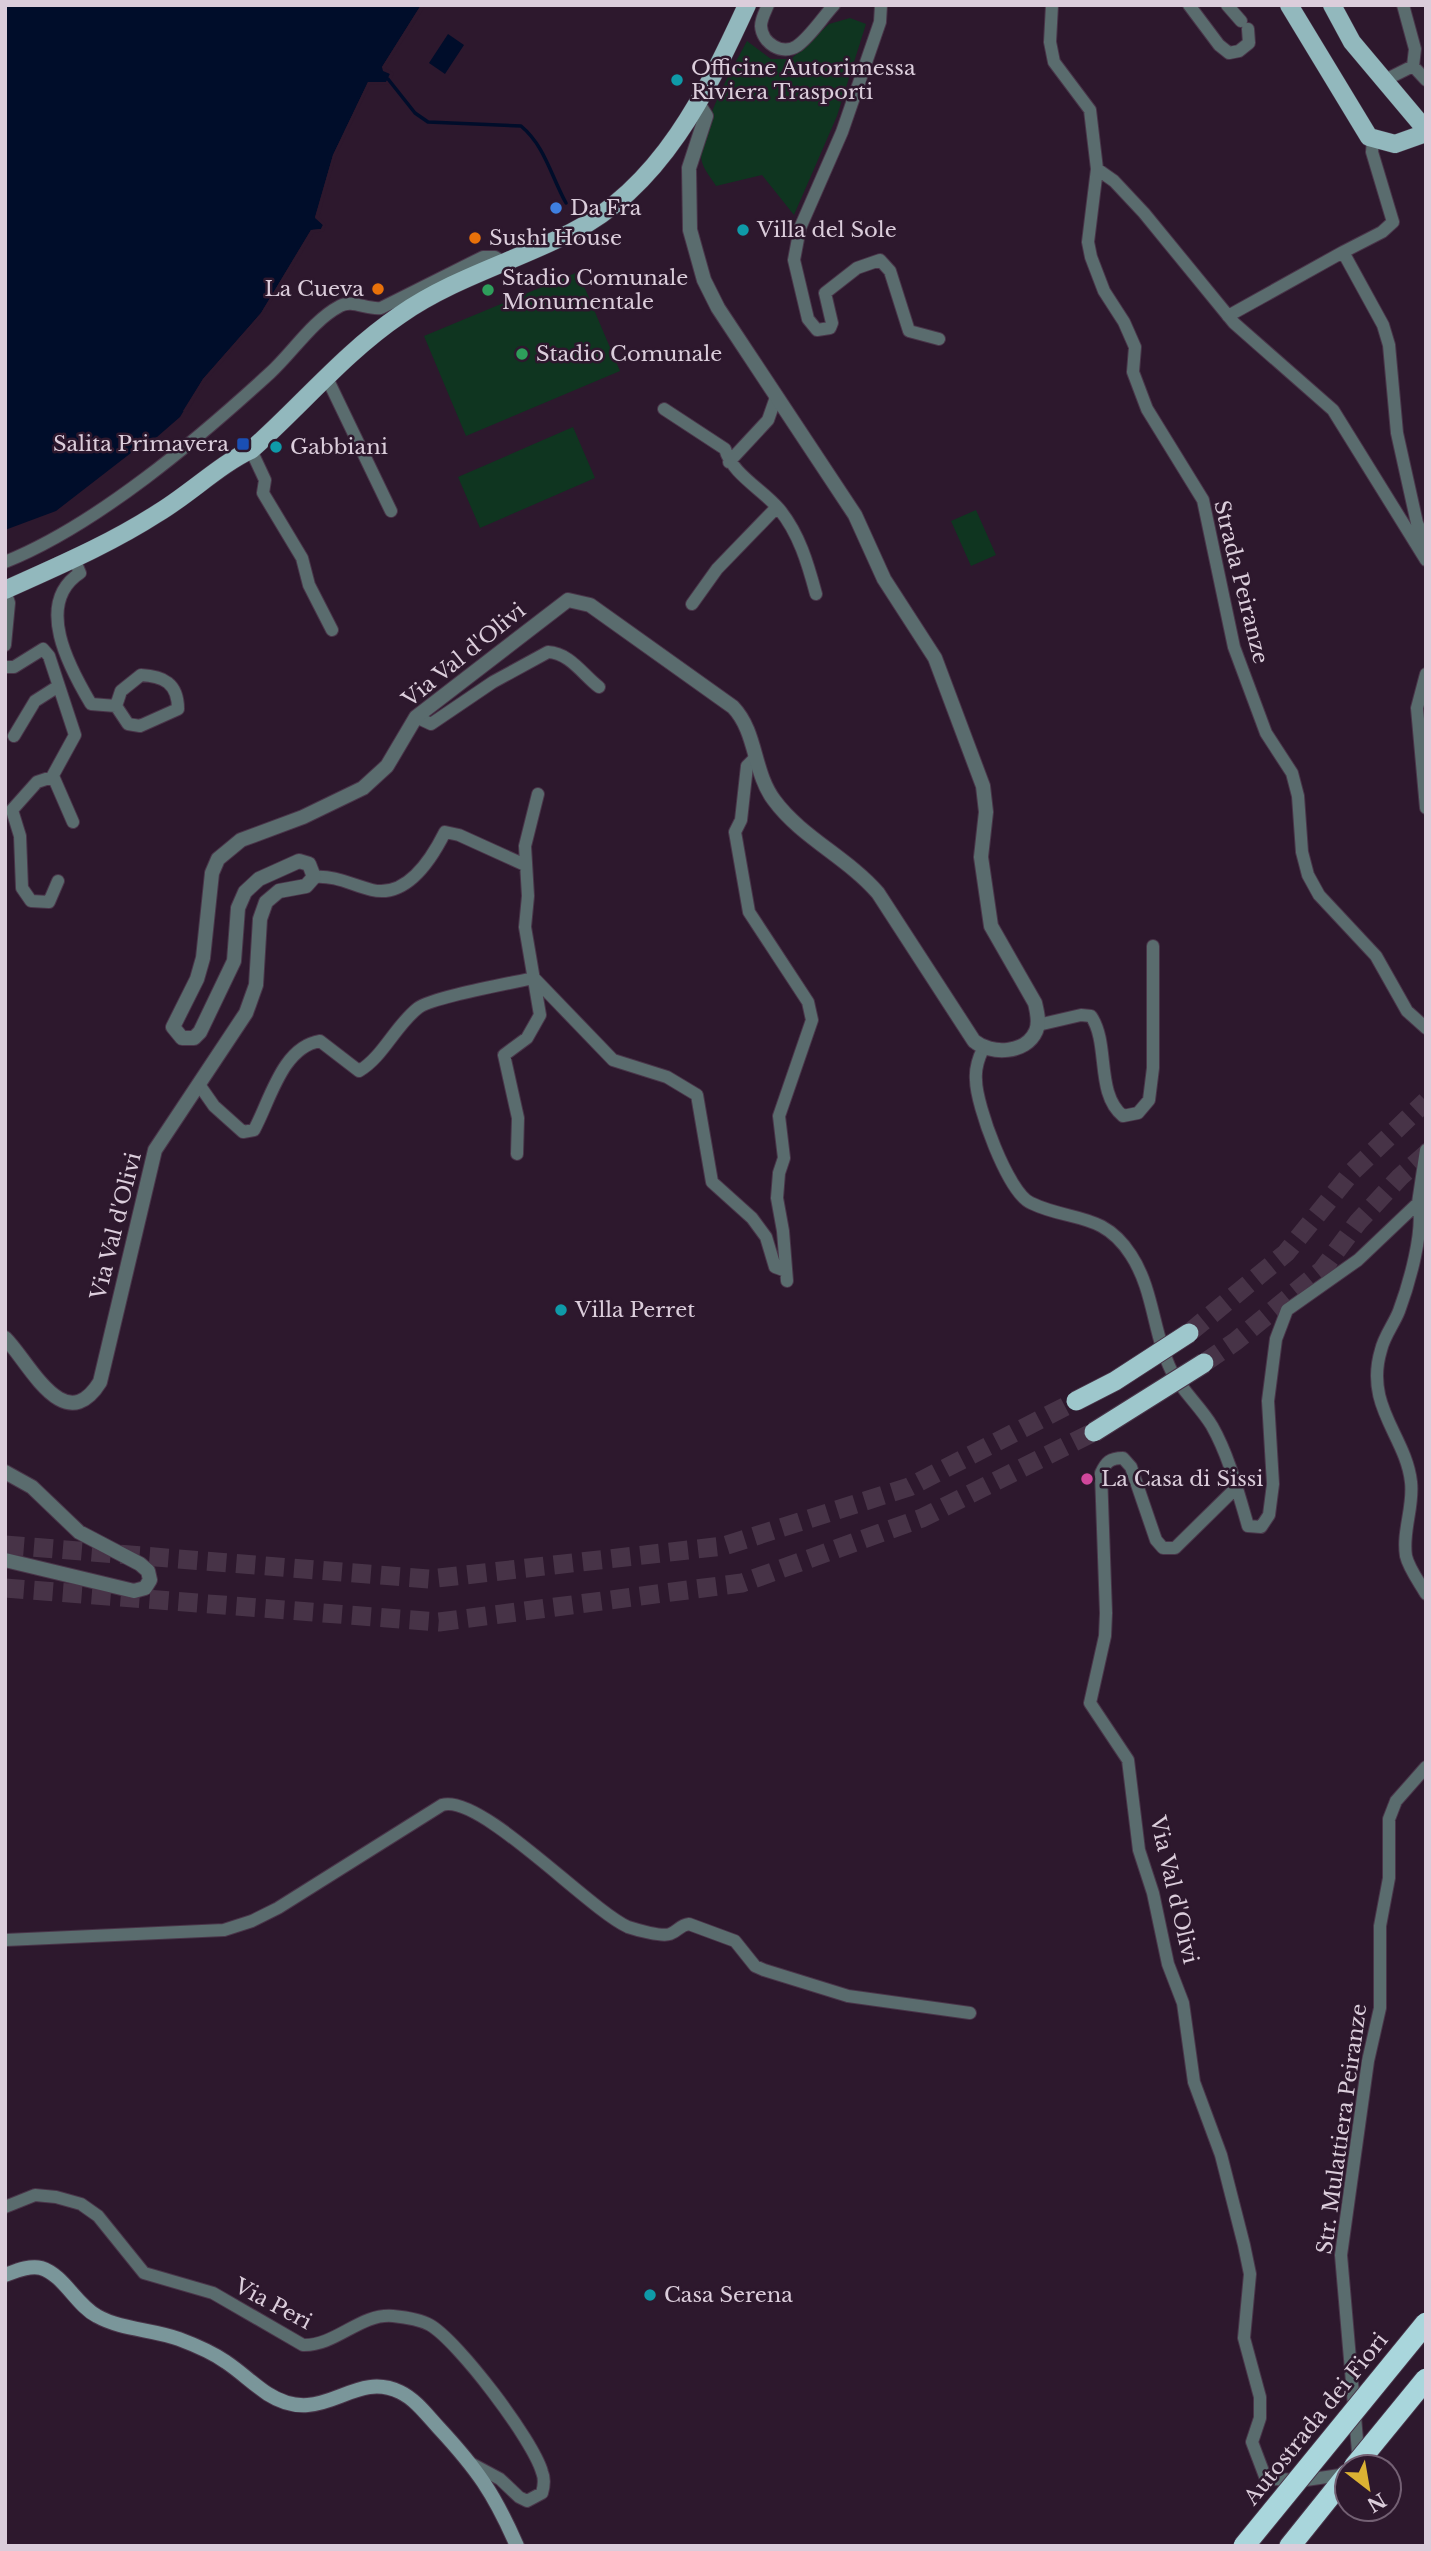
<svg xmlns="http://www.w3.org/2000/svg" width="1431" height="2551" viewBox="0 0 1431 2551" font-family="'Libre Baskerville',serif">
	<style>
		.green { fill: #0f3520 }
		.water { fill: #000d2a }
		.pier { fill: #2d182d }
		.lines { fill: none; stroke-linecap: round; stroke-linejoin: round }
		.stream { stroke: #000d2a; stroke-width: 3.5 }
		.trunk-tunnel { stroke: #473347; stroke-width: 19; stroke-dasharray: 19 10; stroke-linecap: butt }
		.minor-casing { stroke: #493549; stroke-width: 14 }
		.tertiary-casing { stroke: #493549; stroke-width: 16 }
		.secondary-casing { stroke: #493549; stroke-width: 16 }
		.primary-casing { stroke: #493549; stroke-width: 19 }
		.motorway-casing { stroke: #493549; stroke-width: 23 }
		.minor { stroke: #5a6c6e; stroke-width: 12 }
		.tertiary { stroke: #5a6c6e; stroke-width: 14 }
		.secondary { stroke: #7a969a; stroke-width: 14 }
		.primary { stroke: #92b8bd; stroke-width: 18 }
		.motorway { stroke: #a9d6dc; stroke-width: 21 }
		.trunk-bridge-casing { stroke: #493549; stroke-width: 21; stroke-linecap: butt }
		.motorway-bridge-casing { stroke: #493549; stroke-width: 23; stroke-linecap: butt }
		.trunk-bridge { stroke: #9ec7cc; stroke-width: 19 }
		.motorway-bridge { stroke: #a9d6dc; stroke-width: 21 }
		.culture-dot { fill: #0f9aa8; stroke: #2d182d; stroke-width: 2.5 }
		.shop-dot { fill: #3f7fe0; stroke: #2d182d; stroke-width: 2.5 }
		.food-dot { fill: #e8710a; stroke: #2d182d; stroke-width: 2.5 }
		.leisure-dot { fill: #2e9e5b; stroke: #2d182d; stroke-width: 2.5 }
		.transit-dot { fill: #1a4fb4; stroke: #2d182d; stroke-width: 2.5 }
		.hotel-dot { fill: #d1479c; stroke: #2d182d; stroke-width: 2.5 }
		.labels { text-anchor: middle; stroke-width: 5; stroke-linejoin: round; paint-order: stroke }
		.poi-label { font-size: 21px; fill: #dbcddb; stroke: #2d182d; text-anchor: start }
		.street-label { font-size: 21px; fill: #dbcddb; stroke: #2d182d }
	</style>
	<rect width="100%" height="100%" fill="#2d182d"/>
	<path class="green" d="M 850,18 L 866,24 L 837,116 L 794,215 L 762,175 L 716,186 C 712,179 704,170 702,162 C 694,136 734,65 747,41 L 771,59 L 791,59 L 829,24 Z
		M 578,272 L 620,371 L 466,436 L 424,336 Z
		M 573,427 L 595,478 L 480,528 L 458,477 Z
		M 976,510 L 996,555 L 971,566 L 951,521 Z"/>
	<path class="water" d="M 5,5 L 421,5 L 382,67 L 390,74 L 386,83 L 368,82 L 333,155 L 315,217 L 323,225 L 321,229 L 311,230 L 261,313 L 203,379 L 180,417 L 157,437 L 149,439 L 56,511 L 5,530 Z
		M 448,34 L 464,45 L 445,74 L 429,63 Z"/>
	<path class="pier" d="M 421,5 L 425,5 L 423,10 L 385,68 L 394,73 L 389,84 L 370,85 L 336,156 L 319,217 L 326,224 L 324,231 L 314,233 L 263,315 L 206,381 L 187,412 L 183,411 L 203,379 L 261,313 L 311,230 L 321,229 L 323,225 L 315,218 L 333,155 L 368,82 L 386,82 L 390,74 L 383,71 L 382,67 Z"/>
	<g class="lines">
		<path class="stream" d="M 388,79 L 415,113 L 428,122 L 521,126 C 545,146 551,176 566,203"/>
		<path class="trunk-tunnel" d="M 1189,1333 L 1286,1253 L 1352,1172 L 1426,1101
			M 1204,1363 L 1236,1341 L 1322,1270 L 1358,1222 L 1400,1177 L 1426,1154
			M 5,1545 L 429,1579 L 724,1546 L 909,1487 L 1076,1401
			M 5,1588 L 439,1622 L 742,1583 L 922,1518 L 1094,1432"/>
		<defs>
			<path id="minor" d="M 768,5 C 765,12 761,19 761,26 C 762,43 782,56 797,46 C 811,36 822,18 834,5
				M 881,5 L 880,22 L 842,132 L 800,228 L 794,260 L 808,319 L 817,330 L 830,328 L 832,323 L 825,293 L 857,268 L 880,260 L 890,271 L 909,331 L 939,339
				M 1052,5 L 1050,42 L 1054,62 L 1090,110 L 1097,169 L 1088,242 L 1091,257 L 1104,291 L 1124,322 L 1135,347 L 1133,372 L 1147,409 L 1203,500 L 1234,647 L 1266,733 L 1292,773 L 1298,796 L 1302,852 L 1308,875 L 1319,895 L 1376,956 L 1407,1011 L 1426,1028
				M 1189,5 L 1219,45 L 1229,53 L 1239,51 L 1249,43 L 1248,29
				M 1227,5 L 1241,21
				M 1413,66 L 1426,80
				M 1383,81 L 1413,66 L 1415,49 L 1403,5
				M 1373,140 L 1372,152 L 1393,222 L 1382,232 L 1343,252 L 1383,325 L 1389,345 L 1397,433 L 1417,523 L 1426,543
				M 1097,169 L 1114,181 L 1144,213 L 1234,323 L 1333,410 L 1426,560
				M 1228,316 L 1343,252
				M 327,378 L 391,511
				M 664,409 L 725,449 C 732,474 762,489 779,509 C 799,533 808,564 816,594
				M 251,450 L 265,480 L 263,493 L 302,558 L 309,585 L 332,630
				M 729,462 L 768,420 L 775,400 L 778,398
				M 74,559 L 80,573 C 34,603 69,667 91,704 L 116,706 L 121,691 L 141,675 C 163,676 178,683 178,709 L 140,726 L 128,724 L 116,706
				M 5,562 C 97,525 198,439 270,373 C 293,352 312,321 340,306 C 352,299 367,310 381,308 L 483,257 L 495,257 L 503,262
				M 5,591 L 9,603 L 5,645
				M 692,604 L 717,569 L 777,507
				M 5,667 L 14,667 L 43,649 L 49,656 L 75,735 L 52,777 L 37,782 L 12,810 L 20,836 L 22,888 L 31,901 L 49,902 L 58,881
				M 1426,674 L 1417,708 L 1426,808
				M 416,717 L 431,724 L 493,682 L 548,652 C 570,653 583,675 599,687
				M 14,736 L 35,701 L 57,687
				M 756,757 L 747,766 L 741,820 L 735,832 L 749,912 L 808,1002 L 812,1020 L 779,1116 L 784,1158 L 779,1173 L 777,1198 L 783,1231 L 787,1281
				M 53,776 L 73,822
				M 314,877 C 335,875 352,885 372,890 C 407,898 432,858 445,832 L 459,835 L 525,865
				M 534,978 L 613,1060 L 667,1077 L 697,1095 L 712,1182 L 752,1218 L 766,1237 L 775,1267 L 786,1271
				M 1038,1025 L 1081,1015 L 1091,1016 C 1110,1044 1095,1093 1123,1116 L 1138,1113 L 1149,1100 L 1153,1068 L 1153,946
				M 983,1049 C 978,1059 975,1069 976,1080 C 976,1105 1008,1193 1031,1203 C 1070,1222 1103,1211 1131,1255 C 1154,1290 1153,1334 1171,1370 C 1182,1391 1200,1406 1212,1426 C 1229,1456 1238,1492 1248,1526 L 1261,1527 L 1269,1515 L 1273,1484 L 1268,1401 L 1276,1339 L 1287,1310 L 1358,1260 L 1418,1203 L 1426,1150
				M 200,1086 L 214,1106 L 243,1132 L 254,1130 C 270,1101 282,1047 320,1041 L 359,1071 C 383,1057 395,1026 418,1008 C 432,997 512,983 534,978
				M 517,1154 L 518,1118 L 504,1055 L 527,1038 L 540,1015 L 525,927 L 528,896 L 525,846 L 538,794
				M 1418,1203 C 1425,1229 1409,1284 1399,1311 C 1394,1324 1384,1336 1381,1350 C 1364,1406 1406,1436 1411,1482 C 1414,1507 1402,1531 1406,1556 C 1409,1569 1420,1583 1426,1594
				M 1236,1488 L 1175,1548 L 1163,1548 L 1156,1540 L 1131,1467 L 1123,1458 C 1110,1458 1106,1462 1101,1473 L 1106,1613 L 1105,1636 L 1090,1703 L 1128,1760 L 1139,1850 L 1153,1893 L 1168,1964 L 1183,2003 L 1194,2082 L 1221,2155 L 1244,2245 L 1250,2274 L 1244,2338 L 1260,2397 L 1260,2418 L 1252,2442 L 1266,2479 L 1306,2480 L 1347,2474
				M 5,1940 L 224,1930 L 252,1921 L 278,1908 L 442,1805 C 480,1793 587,1908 628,1927 C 637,1930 662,1937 670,1934 C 678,1931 680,1925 689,1924 L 735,1941 L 755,1966 L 764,1970 L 848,1996 L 970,2013
				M 5,2207 L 35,2195 L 56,2197 L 81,2204 L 98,2216 L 144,2273 L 213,2293 L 303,2345 C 336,2346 360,2313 393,2316 C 403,2317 421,2320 430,2325 C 458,2341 533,2440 542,2472 C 545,2479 544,2486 542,2493 L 527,2501 L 519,2497 L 500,2479 L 472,2464
				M 1359,2463 L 1341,2255 L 1368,2061 L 1380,2008 L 1380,1926 L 1389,1878 L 1389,1819 L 1396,1801 L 1426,1767"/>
			<path id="tertiary" d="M 5,1338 C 28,1360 64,1440 100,1382 L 155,1150 L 246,1013 L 256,985 L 260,919 L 266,902 L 279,891 L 306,886 L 314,877 L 309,864 L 299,861 L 259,879 L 245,892 L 238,908 L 234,961 L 200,1032 L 194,1038 L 182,1038 L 173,1027 L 197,979 L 203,958 L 212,873 L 218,859 L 241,840 L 303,817 L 363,788 L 387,766 L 416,717 L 568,600 L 590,605 L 733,707 C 757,732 753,772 774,800 C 801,837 848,858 878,893 L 974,1041 C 991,1055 1026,1054 1036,1031 C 1040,1022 1037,1012 1035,1003 L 991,926 L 981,857 L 986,812 L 983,786 L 935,658 L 884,579 L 855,515 L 718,308 L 704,280 L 690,230 L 689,168 L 706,116 L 699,105
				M 5,1472 L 32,1487 L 79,1532 L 140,1564 L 148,1571 L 150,1580 L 145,1588 L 134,1591 L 5,1560"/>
			<path id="secondary" d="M 5,2275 C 16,2271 30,2265 41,2268 C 64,2275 76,2305 97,2316 C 122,2330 152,2329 179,2339 C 195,2345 212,2352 226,2362 C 241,2372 254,2385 268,2394 C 323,2429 352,2369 400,2392 C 415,2399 427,2415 438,2427 C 477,2469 494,2493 517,2546"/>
			<path id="primary" d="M 1289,5 L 1369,137 L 1395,144 L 1426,133
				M 1332,5 L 1352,42 L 1426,130
				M 5,590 C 58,566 110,544 158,513 C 187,496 223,462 251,450 C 301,406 344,353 400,315 C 453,278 516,261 572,232 C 661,187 707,92 747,5"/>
			<path id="motorway" d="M 1290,2546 L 1347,2475"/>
		</defs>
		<use href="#minor" class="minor-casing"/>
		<use href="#tertiary" class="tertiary-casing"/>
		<use href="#secondary" class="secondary-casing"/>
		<use href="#primary" class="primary-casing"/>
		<use href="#motorway" class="motorway-casing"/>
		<use href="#minor" class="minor"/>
		<use href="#tertiary" class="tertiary"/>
		<use href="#secondary" class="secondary"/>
		<use href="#primary" class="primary"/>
		<use href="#motorway" class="motorway"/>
		<defs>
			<path id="trunk-bridge" d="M 1076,1401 L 1115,1381 L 1189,1333
				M 1094,1432 L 1204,1363"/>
			<path id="motorway-bridge" d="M 1354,2467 L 1426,2379
				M 1244,2546 L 1426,2323"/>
		</defs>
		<use href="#trunk-bridge" class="trunk-bridge-casing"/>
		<use href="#motorway-bridge" class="motorway-bridge-casing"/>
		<use href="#trunk-bridge" class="trunk-bridge"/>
		<use href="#motorway-bridge" class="motorway-bridge"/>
	</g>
	<g class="culture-dot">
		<circle cx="677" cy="80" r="7"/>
		<circle cx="743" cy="230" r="7"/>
		<circle cx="276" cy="447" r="7"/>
		<circle cx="561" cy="1310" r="7"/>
		<circle cx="650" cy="2295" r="7"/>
	</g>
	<circle class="shop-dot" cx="556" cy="208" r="7"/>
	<g class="food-dot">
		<circle cx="475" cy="238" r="7"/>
		<circle cx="378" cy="289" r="7"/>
	</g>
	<g class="leisure-dot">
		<circle cx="488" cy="290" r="7"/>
		<circle cx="522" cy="354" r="7"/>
	</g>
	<rect class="transit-dot" x="236" y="437" width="14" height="14" rx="3.5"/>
	<circle class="hotel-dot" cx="1087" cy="1479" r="7"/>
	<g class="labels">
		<g class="poi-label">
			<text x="691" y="75">Officine Autorimessa<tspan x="691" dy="24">Riviera Trasporti</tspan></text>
			<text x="570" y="215">Da Fra</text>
			<text x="757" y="237">Villa del Sole</text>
			<text x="489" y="245">Sushi House</text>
			<text x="502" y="285">Stadio Comunale<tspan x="502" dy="24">Monumentale</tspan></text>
			<text x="364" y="296" text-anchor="end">La Cueva</text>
			<text x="536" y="361">Stadio Comunale</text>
			<text x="229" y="451" text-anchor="end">Salita Primavera</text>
			<text x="290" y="454">Gabbiani</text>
			<text x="575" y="1317">Villa Perret</text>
			<text x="1101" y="1486">La Casa di Sissi</text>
			<text x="664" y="2302">Casa Serena</text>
		</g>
		<g class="street-label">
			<text transform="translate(1241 582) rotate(76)" y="7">Strada Peiranze</text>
			<text transform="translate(464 655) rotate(-39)" y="7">Via Val d'Olivi</text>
			<text transform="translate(116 1226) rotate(-76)" y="7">Via Val d'Olivi</text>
			<text transform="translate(1174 1890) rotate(77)" y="7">Via Val d'Olivi</text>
			<text transform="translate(1342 2129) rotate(-82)" y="7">Str. Mulattiera Peiranze</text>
			<text transform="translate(273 2304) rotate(28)" y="7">Via Peri</text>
			<text transform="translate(1316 2419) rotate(-51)" y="7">Autostrada dei Fiori</text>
		</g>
	</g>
	<rect width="1431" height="2551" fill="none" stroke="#dbcddb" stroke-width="14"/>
	<g transform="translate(1368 2488) rotate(149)"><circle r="33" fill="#2d182d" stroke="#736073" stroke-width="2"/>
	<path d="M0-5L12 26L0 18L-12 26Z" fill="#dcb233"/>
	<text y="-10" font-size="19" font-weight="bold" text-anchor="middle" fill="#dbcddb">N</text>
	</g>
</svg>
